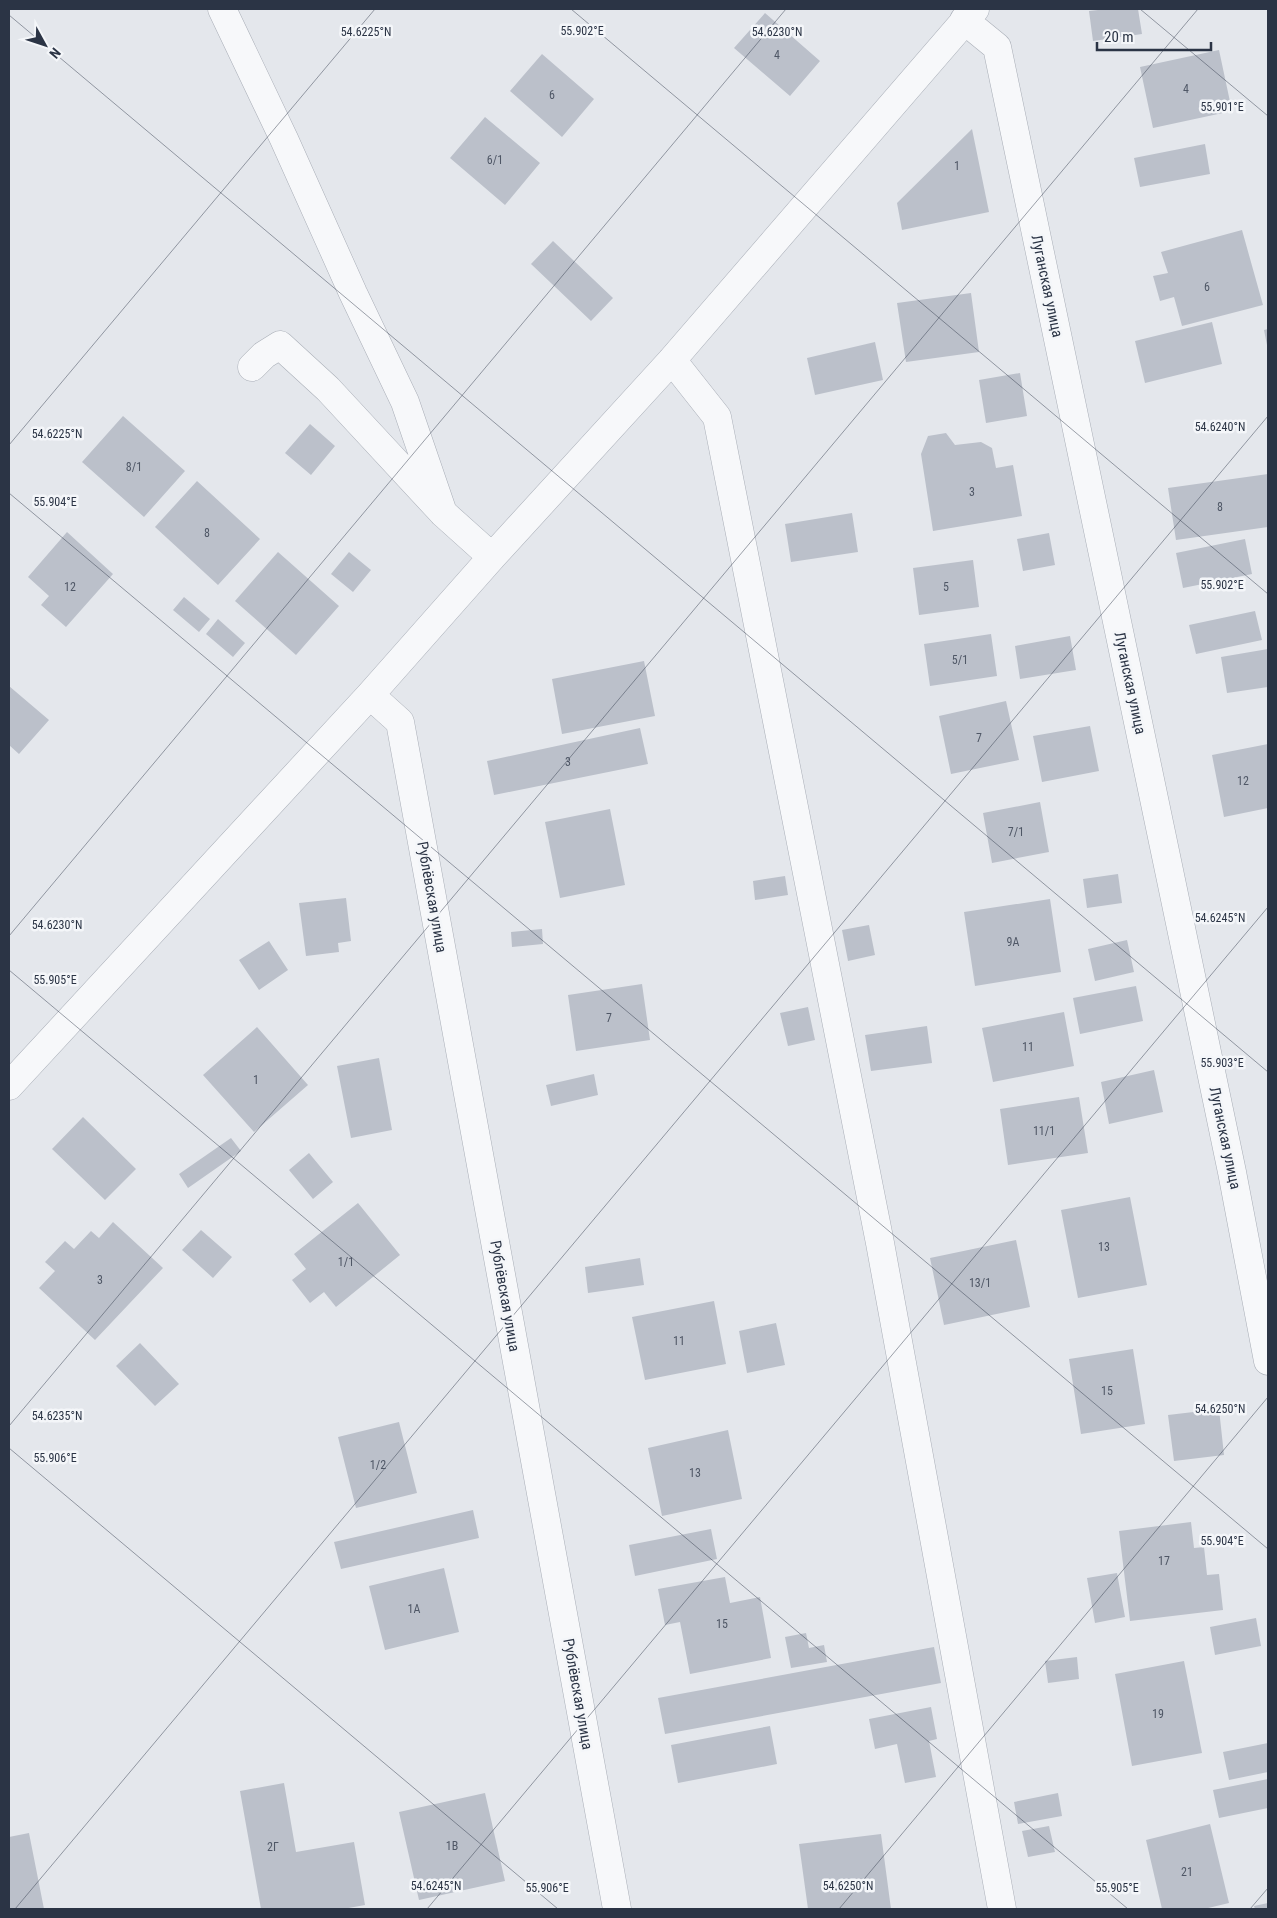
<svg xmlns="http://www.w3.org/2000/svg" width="1277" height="1918" viewBox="0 0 1277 1918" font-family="'Roboto Condensed',sans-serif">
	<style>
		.building { fill: #bbc0ca }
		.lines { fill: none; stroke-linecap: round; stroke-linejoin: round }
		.minor-casing { stroke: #a9aeb7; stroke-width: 29 }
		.minor { stroke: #f7f8fa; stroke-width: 28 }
		.ticks { fill: none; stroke: #2b3445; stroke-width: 1; stroke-opacity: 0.45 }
		.labels { text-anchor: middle; stroke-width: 5; stroke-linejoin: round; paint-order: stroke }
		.number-label { font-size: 12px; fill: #4f5766 }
		.street-label { font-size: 15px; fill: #2b3445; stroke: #f4f6f9 }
		.ticks-label { font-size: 12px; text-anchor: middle; fill: #2b3445; stroke: #f4f6f9; stroke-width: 5; stroke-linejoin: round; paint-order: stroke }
	</style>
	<rect width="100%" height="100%" fill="#e4e7ec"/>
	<path class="building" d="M 1107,9 L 1138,9 L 1142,34 L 1093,41 L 1089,11 Z
		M 765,13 L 820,61 L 790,96 L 734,48 Z
		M 1219,50 L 1232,111 L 1153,128 L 1140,67 Z
		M 542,54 L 594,99 L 562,137 L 510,91 Z
		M 485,117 L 540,163 L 505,205 L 450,158 Z
		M 972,129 L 989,212 L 902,230 L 897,203 Z
		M 1205,144 L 1210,174 L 1140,187 L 1134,158 Z
		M 1242,230 L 1263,305 L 1182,326 L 1174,297 L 1160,301 L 1153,276 L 1168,273 L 1161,252 Z
		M 553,241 L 613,298 L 591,321 L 531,264 Z
		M 971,293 L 979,352 L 906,362 L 897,303 Z
		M 1212,322 L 1222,364 L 1145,383 L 1135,341 Z
		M 1268,329 L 1268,345 L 1267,345 L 1264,330 Z
		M 875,342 L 883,380 L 815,395 L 807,358 Z
		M 1020,373 L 1027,416 L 986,423 L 979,380 Z
		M 123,416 L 185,471 L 144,517 L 82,462 Z
		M 310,424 L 335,446 L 311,475 L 285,453 Z
		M 946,433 L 955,445 L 981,442 L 992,448 L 996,468 L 1013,465 L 1022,516 L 933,531 L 921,454 L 928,436 Z
		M 1268,474 L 1268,527 L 1176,540 L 1168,488 Z
		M 197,481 L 260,539 L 218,585 L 155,527 Z
		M 852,513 L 858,552 L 791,562 L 785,524 Z
		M 67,532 L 113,574 L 66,627 L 41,605 L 49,596 L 28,577 Z
		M 1049,533 L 1055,565 L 1023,571 L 1017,539 Z
		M 1245,539 L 1252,574 L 1183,588 L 1176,553 Z
		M 278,552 L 339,606 L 296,655 L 235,601 Z
		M 349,552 L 371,570 L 353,592 L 331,574 Z
		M 973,560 L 979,607 L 919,615 L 913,568 Z
		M 184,597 L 210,619 L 199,632 L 173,610 Z
		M 1255,611 L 1262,640 L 1196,654 L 1189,625 Z
		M 218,619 L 245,643 L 233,657 L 206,634 Z
		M 991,634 L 997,676 L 930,686 L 924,644 Z
		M 1070,636 L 1076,670 L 1020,679 L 1015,646 Z
		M 1268,649 L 1268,687 L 1227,693 L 1221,657 Z
		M 644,661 L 655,716 L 562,734 L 552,679 Z
		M 9,686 L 49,720 L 19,754 L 9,745 Z
		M 1006,701 L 1019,760 L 951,774 L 939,716 Z
		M 1090,726 L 1099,771 L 1042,782 L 1033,736 Z
		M 640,728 L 648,764 L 494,795 L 487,761 Z
		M 1268,744 L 1268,808 L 1224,817 L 1212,755 Z
		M 1040,802 L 1049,852 L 992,863 L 983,813 Z
		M 610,809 L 625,885 L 560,898 L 545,822 Z
		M 1118,874 L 1122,903 L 1087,908 L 1083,879 Z
		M 785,876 L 788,895 L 755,900 L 753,881 Z
		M 346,898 L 351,941 L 338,943 L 339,952 L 306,956 L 299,903 Z
		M 1050,899 L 1061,972 L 975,986 L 964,912 Z
		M 869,925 L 875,955 L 848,961 L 842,930 Z
		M 542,929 L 543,944 L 512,947 L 511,932 Z
		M 1127,940 L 1134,972 L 1095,981 L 1088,949 Z
		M 269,941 L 288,970 L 259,990 L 239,960 Z
		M 642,984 L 650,1040 L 576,1051 L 568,995 Z
		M 1136,986 L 1143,1021 L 1080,1034 L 1073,998 Z
		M 808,1007 L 815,1040 L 788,1046 L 780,1013 Z
		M 1064,1012 L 1074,1066 L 993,1082 L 982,1028 Z
		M 927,1026 L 932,1063 L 871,1071 L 865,1035 Z
		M 257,1027 L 308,1085 L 254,1132 L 203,1075 Z
		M 379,1058 L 392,1130 L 351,1138 L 337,1066 Z
		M 1154,1070 L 1163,1112 L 1109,1124 L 1101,1082 Z
		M 594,1074 L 598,1095 L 551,1106 L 546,1085 Z
		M 1079,1097 L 1088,1153 L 1008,1165 L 1000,1109 Z
		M 83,1117 L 136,1169 L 105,1200 L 52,1149 Z
		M 231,1138 L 241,1151 L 188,1188 L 179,1174 Z
		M 309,1153 L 333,1182 L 313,1199 L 289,1170 Z
		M 1130,1197 L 1147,1285 L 1078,1298 L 1061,1210 Z
		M 358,1203 L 400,1255 L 336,1307 L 324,1292 L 310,1303 L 292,1280 L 306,1269 L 294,1254 Z
		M 113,1222 L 163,1268 L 95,1340 L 39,1288 L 55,1271 L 45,1262 L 65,1241 L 74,1249 L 91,1231 L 99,1238 Z
		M 201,1230 L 232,1257 L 213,1278 L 182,1250 Z
		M 1016,1240 L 1030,1307 L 944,1325 L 930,1258 Z
		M 640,1258 L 644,1285 L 588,1293 L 585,1267 Z
		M 714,1301 L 726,1364 L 645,1380 L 632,1317 Z
		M 776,1323 L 785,1365 L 747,1373 L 739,1331 Z
		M 140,1343 L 179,1384 L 155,1406 L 116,1366 Z
		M 1133,1349 L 1145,1424 L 1081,1434 L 1069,1359 Z
		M 1219,1409 L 1224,1455 L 1174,1461 L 1168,1415 Z
		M 399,1422 L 417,1493 L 356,1508 L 338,1437 Z
		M 728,1430 L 742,1499 L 662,1516 L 648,1448 Z
		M 473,1510 L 479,1538 L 341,1569 L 334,1542 Z
		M 1191,1522 L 1194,1548 L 1204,1547 L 1207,1575 L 1219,1574 L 1223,1610 L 1130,1621 L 1119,1531 Z
		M 711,1529 L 717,1559 L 635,1576 L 629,1545 Z
		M 444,1568 L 459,1632 L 385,1650 L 369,1586 Z
		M 1117,1573 L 1125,1617 L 1095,1623 L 1087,1578 Z
		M 725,1577 L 730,1603 L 760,1597 L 771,1658 L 690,1674 L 680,1622 L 665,1625 L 658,1589 Z
		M 1256,1618 L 1261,1646 L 1215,1655 L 1210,1627 Z
		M 806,1633 L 809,1648 L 824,1645 L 827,1662 L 791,1668 L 785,1637 Z
		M 934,1647 L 941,1683 L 665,1734 L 658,1698 Z
		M 1077,1657 L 1079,1679 L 1048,1683 L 1045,1661 Z
		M 1184,1661 L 1202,1753 L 1132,1766 L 1115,1674 Z
		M 931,1707 L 937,1739 L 929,1741 L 936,1777 L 905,1783 L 897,1744 L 875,1749 L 869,1719 Z
		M 770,1726 L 777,1764 L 678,1783 L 671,1745 Z
		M 1268,1743 L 1268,1772 L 1229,1780 L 1223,1752 Z
		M 1268,1779 L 1268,1808 L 1219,1818 L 1213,1790 Z
		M 284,1783 L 296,1852 L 354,1842 L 365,1905 L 343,1909 L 261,1909 L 240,1791 Z
		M 485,1793 L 505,1881 L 419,1900 L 399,1812 Z
		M 1058,1793 L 1062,1816 L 1018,1824 L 1014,1802 Z
		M 1210,1824 L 1229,1903 L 1204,1909 L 1162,1909 L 1146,1840 Z
		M 1049,1826 L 1055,1852 L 1028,1857 L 1022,1831 Z
		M 29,1833 L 44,1909 L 9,1909 L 9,1837 Z
		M 881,1834 L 891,1909 L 808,1909 L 799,1844 Z
		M 1268,1903 L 1268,1909 L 1255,1909 L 1254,1906 Z"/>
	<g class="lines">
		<defs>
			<path id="minor" d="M 222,9 L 284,139 L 353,293 L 405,402 L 443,513
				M 964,20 L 997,47 L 1232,1172 L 1268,1361
				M 672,360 L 717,417 L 880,1243 L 1002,1909
				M 252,367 L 264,355 L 280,345 L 328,389 L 443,513 L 492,557
				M 370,695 L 400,722 L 617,1909
				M 9,1086 L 370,695 L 492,557 L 672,360 L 975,9"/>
		</defs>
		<use href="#minor" class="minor-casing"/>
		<use href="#minor" class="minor"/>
	</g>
	<path class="ticks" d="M 571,9 L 1268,594M 1140,9 L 1268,116M 9,15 L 1268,1072M 9,445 L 375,9M 9,493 L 1268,1549M 9,936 L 786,9M 9,970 L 1128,1909M 9,1426 L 1198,9M 9,1448 L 558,1909M 15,1909 L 1268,416M 427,1909 L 1268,907M 839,1909 L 1268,1397M 1250,1909 L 1268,1888"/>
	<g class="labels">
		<g class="number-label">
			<text x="777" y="59">4</text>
			<text x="1186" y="93">4</text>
			<text x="552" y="99">6</text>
			<text x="495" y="164">6/1</text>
			<text x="957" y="170">1</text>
			<text x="1207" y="291">6</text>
			<text x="134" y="471">8/1</text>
			<text x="972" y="496">3</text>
			<text x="1220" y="511">8</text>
			<text x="207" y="537">8</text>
			<text x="70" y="591">12</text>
			<text x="946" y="591">5</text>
			<text x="960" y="664">5/1</text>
			<text x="979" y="742">7</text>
			<text x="568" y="766">3</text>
			<text x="1243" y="785">12</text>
			<text x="1016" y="836">7/1</text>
			<text x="1013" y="946">9А</text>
			<text x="609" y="1022">7</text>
			<text x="1028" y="1051">11</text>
			<text x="256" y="1084">1</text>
			<text x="1044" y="1135">11/1</text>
			<text x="1104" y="1251">13</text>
			<text x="346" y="1266">1/1</text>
			<text x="100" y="1284">3</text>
			<text x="980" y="1287">13/1</text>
			<text x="679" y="1345">11</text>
			<text x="1107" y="1395">15</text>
			<text x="378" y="1469">1/2</text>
			<text x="695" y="1477">13</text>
			<text x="1164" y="1565">17</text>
			<text x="414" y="1613">1А</text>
			<text x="722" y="1628">15</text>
			<text x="1158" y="1718">19</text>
			<text x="452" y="1850">1В</text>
			<text x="273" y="1851">2Г</text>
			<text x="1187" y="1876">21</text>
		</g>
		<g class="street-label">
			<text transform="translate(1047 286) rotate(78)" y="5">Луганская улица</text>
			<text transform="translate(1130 683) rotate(78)" y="5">Луганская улица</text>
			<text transform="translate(432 897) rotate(80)" y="5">Рублёвская улица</text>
			<text transform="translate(1225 1138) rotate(78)" y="5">Луганская улица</text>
			<text transform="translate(505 1296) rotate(80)" y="5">Рублёвская улица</text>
			<text transform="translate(578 1694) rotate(80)" y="5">Рублёвская улица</text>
		</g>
	</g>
	<g class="ticks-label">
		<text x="582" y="35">55.902°E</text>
		<text x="366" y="36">54.6225°N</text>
		<text x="777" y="36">54.6230°N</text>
		<text x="1222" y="111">55.901°E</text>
		<text x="1220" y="431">54.6240°N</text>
		<text x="57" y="438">54.6225°N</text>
		<text x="55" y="506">55.904°E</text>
		<text x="1222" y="589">55.902°E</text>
		<text x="1220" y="922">54.6245°N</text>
		<text x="57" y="929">54.6230°N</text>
		<text x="55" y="984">55.905°E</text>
		<text x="1222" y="1067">55.903°E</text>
		<text x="1220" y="1413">54.6250°N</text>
		<text x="57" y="1420">54.6235°N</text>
		<text x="55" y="1462">55.906°E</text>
		<text x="1222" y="1545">55.904°E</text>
		<text x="436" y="1890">54.6245°N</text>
		<text x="848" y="1890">54.6250°N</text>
		<text x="547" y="1892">55.906°E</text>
		<text x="1117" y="1892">55.905°E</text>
	</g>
	<rect width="1277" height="1918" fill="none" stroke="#2b3445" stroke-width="20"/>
	<g transform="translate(45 45) rotate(130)" stroke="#f4f6f9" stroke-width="4" paint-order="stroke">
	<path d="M0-4L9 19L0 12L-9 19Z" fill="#2b3445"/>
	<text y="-8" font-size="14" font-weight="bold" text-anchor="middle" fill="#2b3445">N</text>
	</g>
	<path d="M1097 42v8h114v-8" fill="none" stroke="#2b3445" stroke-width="2.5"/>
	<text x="1104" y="42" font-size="15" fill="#2b3445" stroke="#f4f6f9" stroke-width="4" paint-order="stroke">20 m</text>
</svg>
